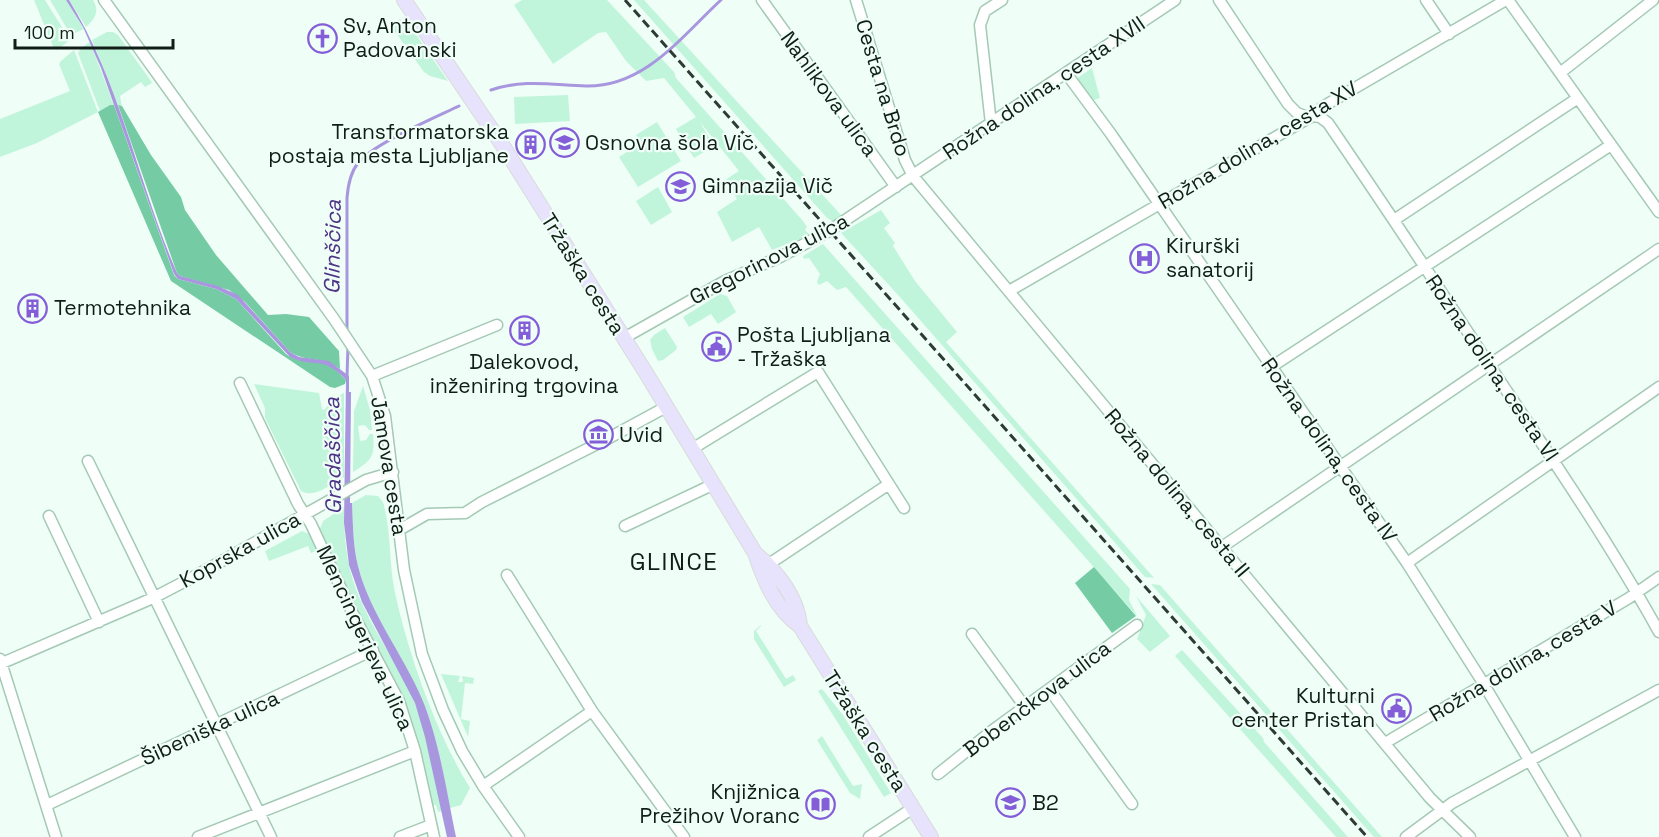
<svg xmlns="http://www.w3.org/2000/svg" width="1659" height="837" viewBox="0 0 1659 837" font-family="'Space Grotesk',sans-serif">
	<style>
		.green { fill: #c1f5db }
		.forest { fill: #75cca4 }
		.water { fill: #a897df }
		.lines { fill: none; stroke-linecap: round; stroke-linejoin: round }
		.stream { stroke: #a897df; stroke-width: 3 }
		.minor-casing { stroke: #a4c9b5; stroke-width: 13 }
		.major-casing { stroke: #d9dbda; stroke-width: 16 }
		.minor { stroke: #fff; stroke-width: 10 }
		.major { stroke: #e8e3fd; stroke-width: 14 }
		.rail { stroke: #2d3b34; stroke-width: 3; stroke-dasharray: 9 4.5; stroke-linecap: butt }
		.labels { text-anchor: middle; stroke-width: 4.5; stroke-linejoin: round; paint-order: stroke }
		.poi-label { font-size: 21px; fill: #101e17; stroke: #effef6; text-anchor: start }
		.street-label { font-size: 21px; fill: #101e17; stroke: #effef6 }
		.water-label { font-size: 22px; font-style: italic; fill: #4e3487; stroke: #effef6 }
		.quarter-label { font-size: 24px; letter-spacing: 1.5px; fill: #101e17; stroke: #effef6 }
	</style>
	<rect width="100%" height="100%" fill="#effef6"/>
	<path class="green" d="M 34,0 L 45,0 L 70,40 L 57,50 L 54,49 Z
		M 50,0 L 66,0 L 84,29 L 73,34 L 71,31 L 69,32 Z
		M 69,0 L 93,0 C 100,11 95,19 86,27 Z
		M 522,0 L 607,0 L 674,72 L 676,78 L 803,221 L 807,227 L 805,230 L 810,235 L 772,250 L 759,227 L 732,242 L 717,212 L 737,199 L 725,180 L 739,171 L 700,122 L 714,146 L 694,158 L 676,129 L 696,117 L 664,78 L 646,81 L 626,61 L 606,32 L 598,33 L 553,64 L 514,5 Z
		M 634,0 L 644,0 L 842,216 L 834,222 L 827,218 Z
		M 400,19 L 415,33 L 448,81 L 430,76 L 424,72 L 391,26 Z
		M 107,32 L 113,32 L 118,35 L 151,81 L 152,83 L 145,87 L 141,82 L 120,96 L 122,106 L 118,105 L 92,40 Z
		M 90,42 L 114,105 L 110,105 L 100,111 L 78,53 L 81,48 Z
		M 74,50 L 98,112 L 37,143 L 0,157 L 0,119 L 70,91 L 59,64 L 61,61 Z
		M 1092,68 L 1100,98 L 1094,100 L 1076,79 Z
		M 568,95 L 570,121 L 515,124 L 514,97 Z
		M 657,122 L 681,161 L 638,187 L 619,157 L 641,143 L 636,135 Z
		M 658,187 L 672,212 L 651,225 L 636,201 Z
		M 881,210 L 890,223 L 884,228 L 895,243 L 893,246 L 915,281 L 957,332 L 946,342 L 1154,578 L 1145,577 L 899,296 L 841,233 Z
		M 823,244 L 1130,589 L 1129,600 L 1137,616 L 846,287 L 837,290 L 827,281 L 819,285 L 817,282 L 820,274 L 809,258 L 804,259 L 803,256 Z
		M 720,294 L 727,296 L 736,312 L 718,324 L 711,314 L 689,327 L 683,317 Z
		M 665,328 L 677,347 L 676,350 L 663,360 L 658,361 L 652,349 L 650,340 L 654,335 Z
		M 254,384 L 319,393 L 322,409 L 324,410 L 332,401 L 335,401 L 338,396 L 344,393 L 344,477 C 331,484 315,499 301,491 L 265,418 L 265,408 Z
		M 363,386 L 370,410 L 372,430 L 369,430 L 365,425 L 358,426 L 360,441 L 366,440 L 370,434 L 373,434 C 375,457 372,460 353,472 L 354,411 Z
		M 366,495 L 378,496 L 383,502 C 391,529 389,559 394,588 C 407,651 436,733 470,788 L 461,805 L 450,808 C 441,771 437,732 421,698 C 402,654 369,612 358,566 C 353,545 353,524 352,503 Z
		M 344,507 C 344,536 346,562 356,589 C 371,629 399,664 415,703 C 428,737 434,775 442,811 L 438,812 L 436,805 L 433,805 L 421,749 L 403,695 L 355,606 L 319,531 L 323,521 Z
		M 302,531 L 309,534 L 318,550 L 311,553 L 308,546 L 269,561 L 265,551 Z
		M 1151,584 L 1160,585 L 1382,837 L 1374,837 Z
		M 1136,596 L 1170,636 L 1150,652 L 1137,639 L 1146,615 Z
		M 761,625 L 761,626 L 756,631 L 786,679 L 793,675 L 796,680 L 784,687 L 754,639 L 754,631 Z
		M 1182,650 L 1263,738 L 1264,742 L 1348,837 L 1336,837 L 1175,656 Z
		M 441,674 L 460,676 L 458,682 L 463,682 L 462,676 L 474,678 L 473,684 L 465,683 L 461,719 L 470,721 L 468,737 Z
		M 822,689 L 843,715 L 891,793 L 884,797 L 818,691 Z
		M 822,736 L 853,786 L 862,784 L 860,799 L 850,793 L 817,740 Z"/>
	<path class="forest" d="M 110,105 L 114,105 L 174,275 L 178,279 L 216,289 L 236,299 L 286,354 C 299,364 312,359 326,364 C 334,367 340,374 346,380 L 345,384 L 335,388 L 330,387 L 171,281 L 98,112 Z
		M 118,105 L 122,106 L 151,155 L 181,197 L 185,210 L 216,255 L 268,315 L 286,314 L 309,317 L 339,351 L 340,369 C 320,355 308,363 290,352 L 245,302 L 229,290 L 180,276 L 177,273 Z
		M 1094,567 L 1136,616 L 1112,633 L 1075,583 Z"/>
	<path class="water" d="M 66,0 L 69,0 C 121,84 138,183 177,273 L 180,276 L 218,286 L 238,295 L 290,352 L 299,357 L 329,361 L 349,376 L 349,392 L 351,392 L 350,503 L 352,503 C 353,524 353,546 358,566 C 370,614 403,654 422,699 C 439,739 447,794 456,837 L 447,837 L 425,737 L 415,703 L 362,602 L 349,565 L 344,523 L 346,380 C 322,354 314,369 290,357 L 236,299 L 216,289 L 178,279 L 174,274 L 101,68 L 83,27 Z"/>
	<g class="lines">
		<path class="stream" d="M 491,90 C 523,79 553,85 586,86 C 645,87 682,36 721,0
			M 347,334 L 347,198 C 348,185 350,173 358,163 C 373,144 434,118 459,106
			M 347,376 L 348,346"/>
		<defs>
			<path id="minor" d="M 104,0 L 334,319 L 372,376 L 385,416 L 404,570 L 422,654 L 443,710 L 462,751 L 483,786 L 519,837
				M 762,0 L 896,187
				M 856,0 L 905,160 L 913,176 L 1430,798 L 1470,837
				M 1219,0 L 1288,104 L 1297,113 L 1307,117
				M 1426,0 L 1449,34
				M 1508,0 L 1659,212
				M 1066,73 L 1111,134 L 1407,563 L 1480,678 L 1575,837
				M 1560,73 L 1653,0
				M 1312,116 L 1320,117 L 1328,123 C 1384,205 1439,288 1494,372 C 1551,457 1609,542 1659,632
				M 991,124 L 980,25 L 985,11 L 1002,0
				M 1394,220 L 1578,98
				M 1009,291 L 1312,116 L 1324,106 L 1506,0
				M 624,338 L 725,281 L 780,257 L 829,231 L 1175,0
				M 1271,367 L 1611,145
				M 372,376 L 497,325
				M 240,383 L 298,504 L 311,524 L 352,612 L 399,701 L 415,751 L 434,837
				M 692,449 L 818,372 L 904,508
				M 88,461 L 271,837
				M 49,516 L 99,622
				M 625,526 L 714,484
				M 399,530 L 427,514 L 465,513 L 482,502 L 607,439 L 666,407
				M 1222,547 L 1659,249
				M 1407,563 L 1659,387
				M 769,564 L 889,484
				M 507,575 L 592,711
				M 972,634 L 1025,707
				M 0,659 L 56,837
				M 0,664 L 153,598 L 197,575 L 366,480 L 393,472
				M 1049,689 L 1132,804
				M 1385,743 L 1629,598 L 1659,577
				M 938,774 L 993,730 L 1137,625
				M 483,786 L 592,711 L 684,837
				M 47,805 L 373,650
				M 198,837 L 415,751
				M 400,837 L 431,825
				M 869,837 L 913,808
				M 1406,837 L 1452,803 L 1659,690"/>
			<path id="major" d="M 404,0 L 503,146 L 646,373 L 755,553 C 764,580 776,610 800,626 L 931,837
				M 755,553 C 777,571 798,598 800,626"/>
		</defs>
		<use href="#minor" class="minor-casing"/>
		<use href="#major" class="major-casing"/>
		<use href="#minor" class="minor"/>
		<use href="#major" class="major"/>
		<path class="rail" d="M 625,0 L 1367,837"/>
	</g>
	<defs>
		<symbol id="church-ring" viewBox="-11 -11 22 22"><circle r="9.5" fill="#effef6" stroke="#845ed9" stroke-width="1.5"/><path d="M-1.2-6h2.4v3.5h3.3v2.4h-3.3V6h-2.4V-.1h-3.3v-2.4h3.3Z" fill="#845ed9"/></symbol>
		<symbol id="school-ring" viewBox="-11 -11 22 22"><circle r="9.5" fill="#effef6" stroke="#845ed9" stroke-width="1.5"/><path d="M0-5L7-2L0 1L-7-2ZM-4 1L0 2.5L4 1V4Q0 6-4 4Z" fill="#845ed9"/></symbol>
		<symbol id="building-ring" viewBox="-11 -11 22 22"><circle r="9.5" fill="#effef6" stroke="#845ed9" stroke-width="1.5"/><path d="M-4-6H4V6H1V3H-1V6H-4ZM-2.5-4.3h1.7v1.8h-1.7ZM.8-4.3h1.7v1.8H.8ZM-2.5-1h1.7V.8h-1.7ZM.8-1h1.7V.8H.8Z" fill="#845ed9"/></symbol>
		<symbol id="hospital-ring" viewBox="-11 -11 22 22"><circle r="9.5" fill="#effef6" stroke="#845ed9" stroke-width="1.5"/><path d="M-5-5h3v3.5h4V-5h3V5h-3V1.5h-4V5h-3Z" fill="#845ed9"/></symbol>
		<symbol id="civic-ring" viewBox="-11 -11 22 22"><circle r="9.5" fill="#effef6" stroke="#845ed9" stroke-width="1.5"/><path d="M-.6-6.5H3V-4.5H.6V-3L4-1V1h2V6H-6V1h2V-1L-.6-3ZM-1.2 2.5V6h2.4V2.5Z" fill="#845ed9"/></symbol>
		<symbol id="museum-ring" viewBox="-11 -11 22 22"><circle r="9.5" fill="#effef6" stroke="#845ed9" stroke-width="1.5"/><path d="M0-6L6-3V-2H-6V-3ZM-5-1h2V3h-2ZM-1-1h2V3h-2ZM3-1h2V3H3ZM-6 4H6V6H-6Z" fill="#845ed9"/></symbol>
		<symbol id="library-ring" viewBox="-11 -11 22 22"><circle r="9.5" fill="#effef6" stroke="#845ed9" stroke-width="1.5"/><path d="M-6-4Q-3-5.5-.7-3.5V5Q-3 3-6 4ZM6-4Q3-5.5 .7-3.5V5Q3 3 6 4Z" fill="#845ed9"/></symbol>
	</defs>
	<g fill-rule="evenodd">
		<use href="#church-ring" x="306" y="22" width="33" height="33"/>
		<use href="#school-ring" x="548" y="126" width="33" height="33"/>
		<use href="#building-ring" x="514" y="128" width="33" height="33"/>
		<use href="#school-ring" x="664" y="170" width="33" height="33"/>
		<use href="#hospital-ring" x="1128" y="242" width="33" height="33"/>
		<use href="#building-ring" x="16" y="292" width="33" height="33"/>
		<use href="#building-ring" x="508" y="314" width="33" height="33"/>
		<use href="#civic-ring" x="700" y="330" width="33" height="33"/>
		<use href="#museum-ring" x="582" y="418" width="33" height="33"/>
		<use href="#civic-ring" x="1380" y="692" width="33" height="33"/>
		<use href="#school-ring" x="994" y="786" width="33" height="33"/>
		<use href="#library-ring" x="804" y="788" width="33" height="33"/>
	</g>
	<g class="labels">
		<g class="poi-label">
			<text x="343" y="33">Sv, Anton<tspan x="343" dy="24">Padovanski</tspan></text>
			<text x="509" y="139" text-anchor="end">Transformatorska<tspan x="509" dy="24">postaja mesta Ljubljane</tspan></text>
			<text x="585" y="150">Osnovna šola Vič</text>
			<text x="702" y="193">Gimnazija Vič</text>
			<text x="1166" y="253">Kirurški<tspan x="1166" dy="24">sanatorij</tspan></text>
			<text x="54" y="315">Termotehnika</text>
			<text x="737" y="342">Pošta Ljubljana<tspan x="737" dy="24">- Tržaška</tspan></text>
			<text x="524" y="369" text-anchor="middle">Dalekovod,<tspan x="524" dy="24">inženiring trgovina</tspan></text>
			<text x="619" y="442">Uvid</text>
			<text x="1375" y="703" text-anchor="end">Kulturni<tspan x="1375" dy="24">center Pristan</tspan></text>
			<text x="800" y="799" text-anchor="end">Knjižnica<tspan x="800" dy="24">Prežihov Voranc</tspan></text>
			<text x="1032" y="810">B2</text>
		</g>
		<g class="street-label">
			<text transform="translate(883 88) rotate(73)" y="7">Cesta na Brdo</text>
			<text transform="translate(1044 88) rotate(-34)" y="7">Rožna dolina, cesta XVII</text>
			<text transform="translate(829 94) rotate(54)" y="7">Nahlikova ulica</text>
			<text transform="translate(1258 145) rotate(-31)" y="7">Rožna dolina, cesta XV</text>
			<text transform="translate(769 259) rotate(-27)" y="7">Gregorinova ulica</text>
			<text transform="translate(583 274) rotate(58)" y="7">Tržaška cesta</text>
			<text transform="translate(1492 368) rotate(56)" y="7">Rožna dolina, cesta VI</text>
			<text transform="translate(1329 450) rotate(55)" y="7">Rožna dolina, cesta IV</text>
			<text transform="translate(389 466) rotate(81)" y="7">Jamova cesta</text>
			<text transform="translate(1177 493) rotate(50)" y="7">Rožna dolina, cesta II</text>
			<text transform="translate(240 550) rotate(-29)" y="7">Koprska ulica</text>
			<text transform="translate(365 638) rotate(65)" y="7">Mencingerjeva ulica</text>
			<text transform="translate(1523 661) rotate(-31)" y="7">Rožna dolina, cesta V</text>
			<text transform="translate(1037 699) rotate(-37)" y="7">Bobenčkova ulica</text>
			<text transform="translate(210 728) rotate(-25)" y="7">Šibeniška ulica</text>
			<text transform="translate(865 731) rotate(58)" y="7">Tržaška cesta</text>
		</g>
		<g class="water-label">
			<text transform="translate(332 247) rotate(-89)" y="8">Glinščica</text>
			<text transform="translate(332 456) rotate(-91)" y="8">Gradaščica</text>
		</g>
		<g class="quarter-label">
			<text x="674" y="570">GLINCE</text>
		</g>
	</g>
	<path d="M15 39v9h158v-9" fill="none" stroke="#101e17" stroke-width="3"/>
	<text x="24" y="39" font-size="18" fill="#101e17" stroke="#effef6" stroke-width="4.5" paint-order="stroke">100 m</text>
</svg>
